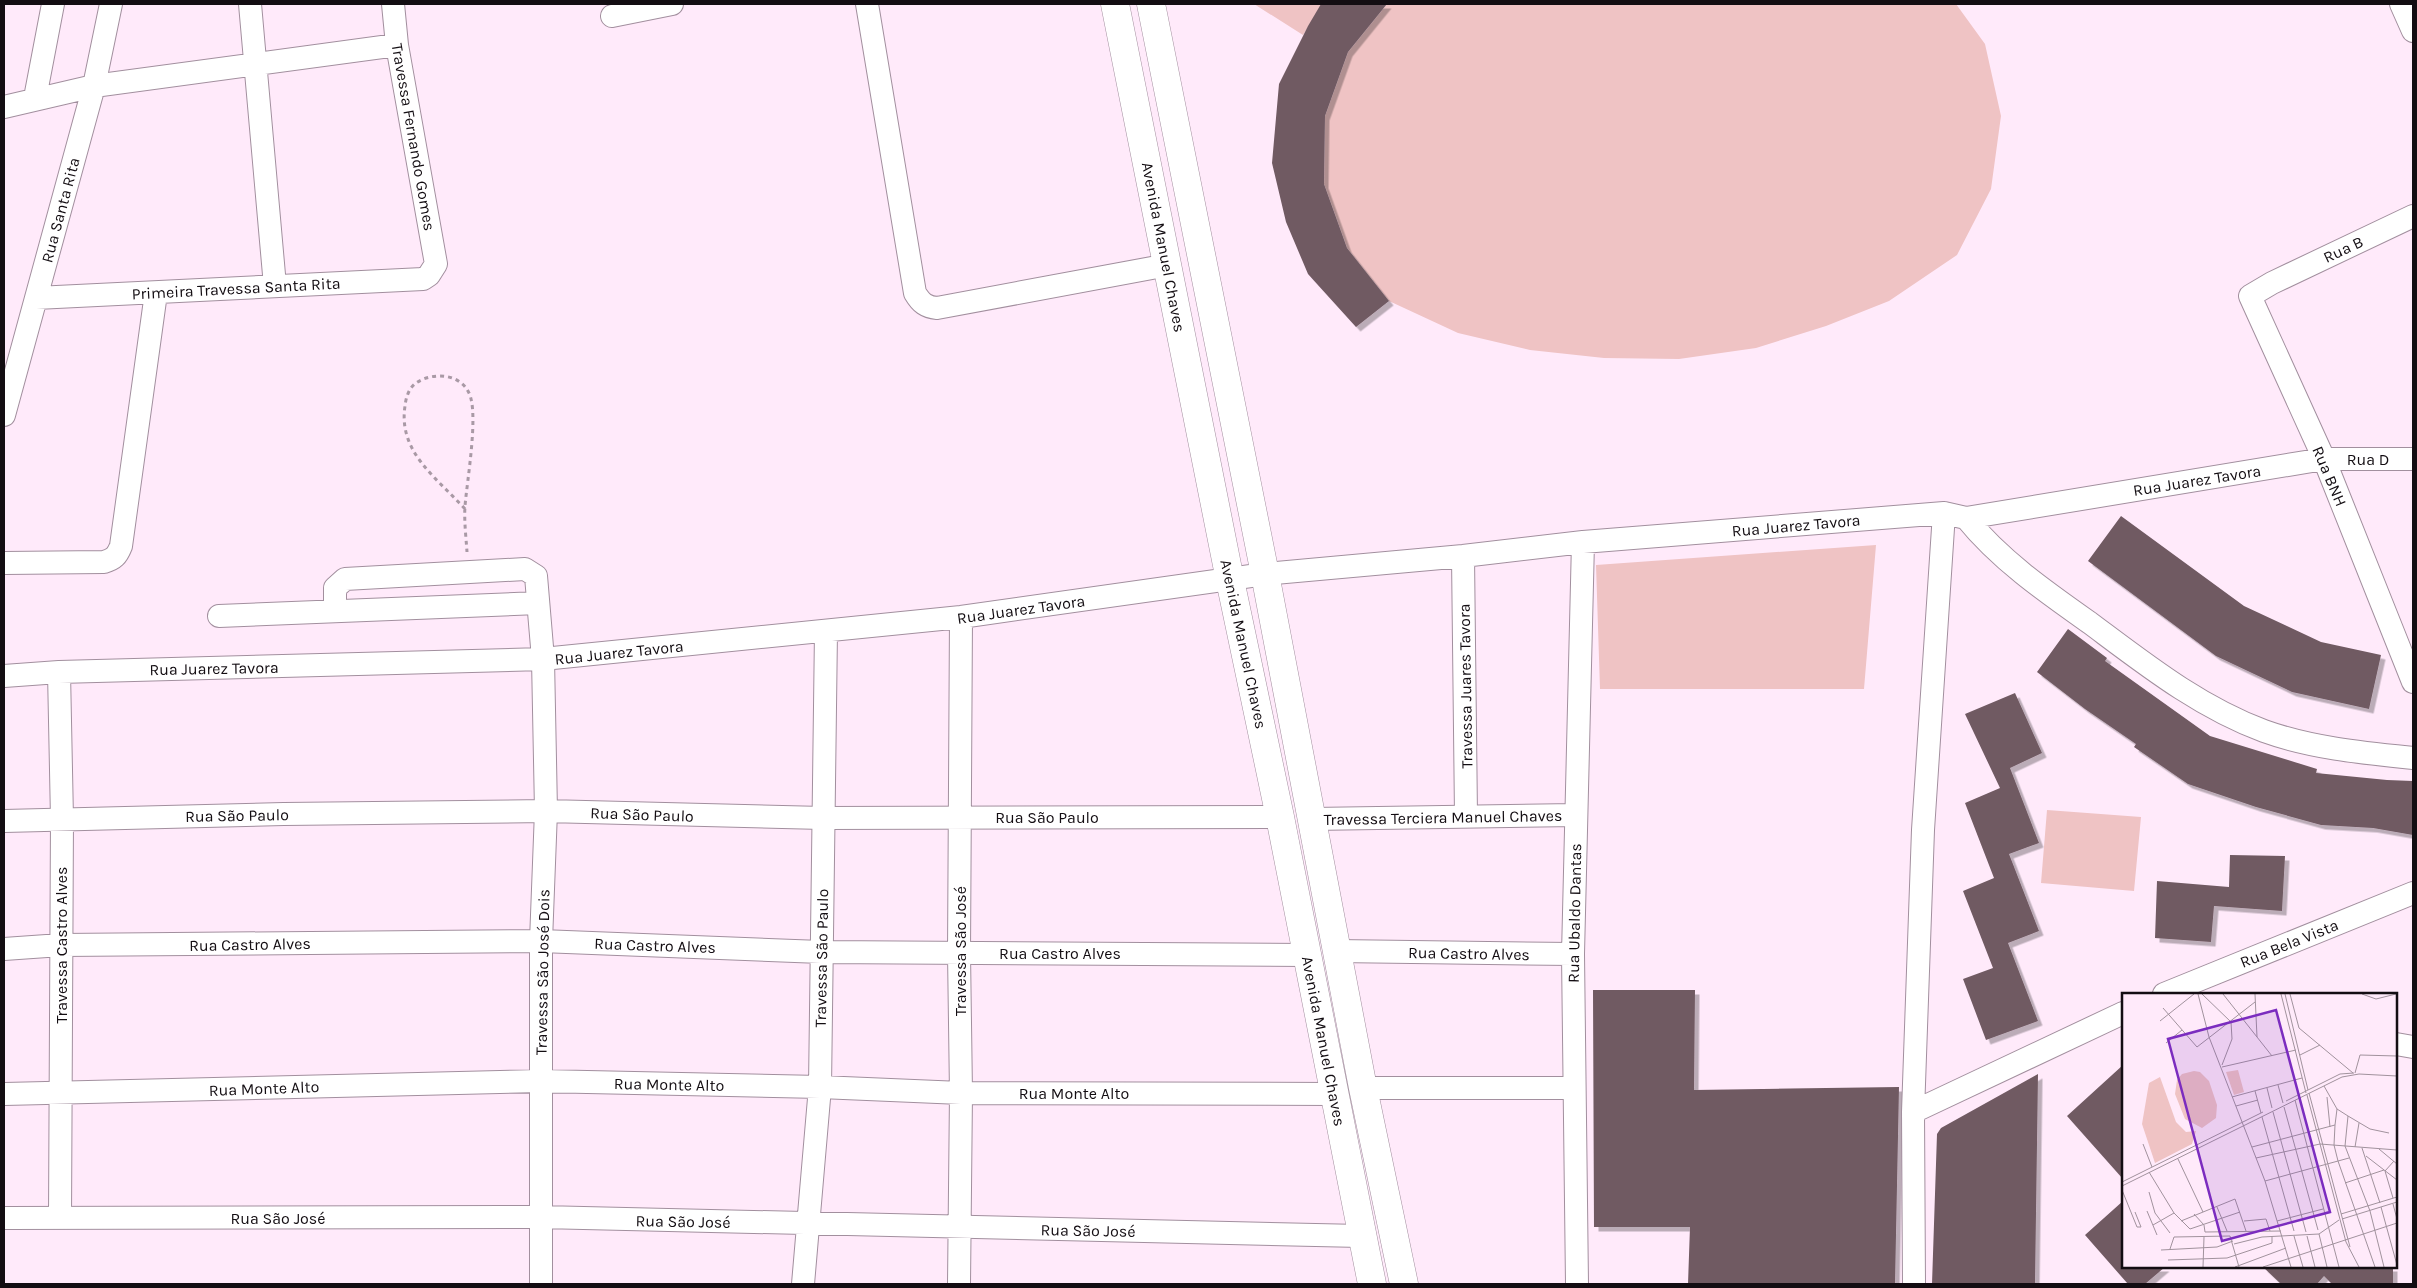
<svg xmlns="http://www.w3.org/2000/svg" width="2417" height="1288" viewBox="0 0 2417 1288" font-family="Karla,sans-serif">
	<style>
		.green { fill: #efc3c4 }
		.building { fill: #705a62; filter: url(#shadow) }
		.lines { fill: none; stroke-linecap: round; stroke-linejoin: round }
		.minor-casing { stroke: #a28f9e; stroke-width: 24 }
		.major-casing { stroke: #a28f9e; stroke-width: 29 }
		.path { stroke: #a999a5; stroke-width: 3; stroke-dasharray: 4 4; stroke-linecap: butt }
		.minor { stroke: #fff; stroke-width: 22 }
		.major { stroke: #fff; stroke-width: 28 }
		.labels { text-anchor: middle; stroke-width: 4; stroke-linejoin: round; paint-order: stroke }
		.street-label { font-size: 16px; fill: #130d12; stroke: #fff }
		.inset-road { fill: none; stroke: #a1929d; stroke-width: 1 }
		.view { fill: #7b2cbf; fill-opacity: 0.15; stroke: #7b2cbf; stroke-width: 2.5 }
		.inset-edge { fill: none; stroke: #130d12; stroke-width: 2.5 }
	</style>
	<defs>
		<filter id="shadow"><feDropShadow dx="4.5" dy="4.5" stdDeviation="0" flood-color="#0004"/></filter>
	</defs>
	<rect width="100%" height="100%" fill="#ffeafa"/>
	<path class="green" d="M 1254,4 L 1322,4 L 1303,35 Z
		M 1387,4 L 1956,4 L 1985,44 L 2001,116 L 1991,189 L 1957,255 L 1889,301 L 1826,326 L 1756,348 L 1679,359 L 1604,358 L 1530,350 L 1458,333 L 1389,301 L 1347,248 L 1324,184 L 1325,116 L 1348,52 Z
		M 1876,545 L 1864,689 L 1600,689 L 1596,565 Z
		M 2047,810 L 2141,817 L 2134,891 L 2041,883 Z"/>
	<path class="building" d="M 1321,4 L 1387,4 L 1348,52 L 1325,116 L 1324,184 L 1347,248 L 1389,301 L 1356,327 L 1308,274 L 1286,222 L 1272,163 L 1279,84 L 1308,26 Z
		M 2121,516 L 2244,606 L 2321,642 L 2381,655 L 2369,709 L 2292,692 L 2216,656 L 2088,561 Z
		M 2068,629 L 2107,658 L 2105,661 L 2210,736 L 2317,769 L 2316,773 L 2387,780 L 2413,781 L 2413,835 L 2373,828 L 2321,825 L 2256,807 L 2188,784 L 2134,747 L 2136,744 L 2085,709 L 2037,672 Z
		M 2015,693 L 2042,753 L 2010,768 L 2039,843 L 2009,854 L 2039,931 L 2008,943 L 2038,1021 L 1986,1040 L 1963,979 L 1993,968 L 1963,891 L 1994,878 L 1965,803 L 2000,788 L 1965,714 Z
		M 2230,855 L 2285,856 L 2282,911 L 2214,906 L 2211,942 L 2155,938 L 2157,881 L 2229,887 Z
		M 1593,990 L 1695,990 L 1694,1090 L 1899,1087 L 1895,1284 L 1688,1284 L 1690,1227 L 1594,1227 Z
		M 2123,1065 L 2123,1179 L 2067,1116 Z
		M 2038,1074 L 2035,1284 L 1932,1284 L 1937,1134 L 1941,1128 Z
		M 2123,1201 L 2123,1267 L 2165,1267 L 2145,1284 L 2128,1284 L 2085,1235 Z
		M 2263,1267 L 2393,1267 L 2393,1284 L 2332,1284 L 2324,1276 L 2317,1284 L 2281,1284 Z"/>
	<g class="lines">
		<defs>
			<path id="minor" d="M 250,4 L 275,286
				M 867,4 L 915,293 C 921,303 926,307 937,308 L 1168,265
				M 2401,4 L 2413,31
				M 612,16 L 672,4
				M 35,98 L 53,4
				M 4,107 L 94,86 L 397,45
				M 2413,216 L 2272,283 L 2250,296 L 2324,459 L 2413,682
				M 36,298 L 423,279 L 429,275 L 436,264 L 397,45 L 393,4
				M 4,415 L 94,86 L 111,4
				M 1966,518 C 2000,560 2046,592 2090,623 C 2145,664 2199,707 2264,731 C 2311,748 2364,753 2413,758
				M 1463,556 L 1466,816
				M 4,563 L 104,562 C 114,559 117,556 121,546 L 156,293
				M 335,611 L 335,588 L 345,579 L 525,569 L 536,576 L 543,659 L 546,811 L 541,941 L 541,1284
				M 219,616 L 538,603
				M 59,672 L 62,819 L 60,1218
				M 4,676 L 59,672 L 543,659 L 961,617 L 1265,574 L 1463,556 L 1583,542 L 1944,513 L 1966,518 L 2324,459 L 2413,459
				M 1312,819 L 1575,815
				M 4,821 L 284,814 L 546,811 L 823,818 L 1280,817
				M 4,949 L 61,945 L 541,941 L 821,952 L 1307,955
				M 1336,951 L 1573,954
				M 2164,994 L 2413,893
				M 2396,1044 L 2413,1047
				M 1363,1088 L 1574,1088
				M 4,1094 L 540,1081 L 820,1087 L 961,1093 L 1335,1094
				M 1913,1112 L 2123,1013
				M 4,1218 L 541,1217 L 1361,1236
				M 803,1284 L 820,1087 L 826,631
				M 959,1284 L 961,1093 L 959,953 L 961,617
				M 1577,1284 L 1573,954 L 1583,542
				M 1914,1284 L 1913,1112 L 1923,830 L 1944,513"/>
			<path id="major" d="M 1115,4 L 1230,580 L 1280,817 L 1372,1284
				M 1151,4 L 1265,574 L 1363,1088 L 1404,1284"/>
		</defs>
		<use href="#minor" class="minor-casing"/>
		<use href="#major" class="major-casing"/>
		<path class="path" d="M 465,509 C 436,477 398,452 405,406 C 406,397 409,388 416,383 C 432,372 460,373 469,393 C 479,413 467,481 465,506 C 464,521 466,537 467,552"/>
		<use href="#minor" class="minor"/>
		<use href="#major" class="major"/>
	</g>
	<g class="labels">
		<g class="street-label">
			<text transform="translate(414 137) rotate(80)" y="6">Travessa Fernando Gomes</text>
			<text transform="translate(60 210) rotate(-75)" y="6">Rua Santa Rita</text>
			<text transform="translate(1164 247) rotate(79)" y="6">Avenida Manuel Chaves</text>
			<text transform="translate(2343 249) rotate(-25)" y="6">Rua B</text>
			<text transform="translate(236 288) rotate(-3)" y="6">Primeira Travessa Santa Rita</text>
			<text x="2368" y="465">Rua D</text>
			<text transform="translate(2330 476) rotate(67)" y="6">Rua BNH</text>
			<text transform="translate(2197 480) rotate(-9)" y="6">Rua Juarez Tavora</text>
			<text transform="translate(1796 525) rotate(-5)" y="6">Rua Juarez Tavora</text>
			<text transform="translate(1021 609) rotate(-8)" y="6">Rua Juarez Tavora</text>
			<text transform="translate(1244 644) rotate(78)" y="6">Avenida Manuel Chaves</text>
			<text transform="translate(619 652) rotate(-6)" y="6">Rua Juarez Tavora</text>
			<text transform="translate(214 668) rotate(-1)" y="6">Rua Juarez Tavora</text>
			<text transform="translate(1465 686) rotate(-91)" y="6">Travessa Juares Tavora</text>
			<text transform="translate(642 814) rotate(2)" y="6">Rua São Paulo</text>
			<text transform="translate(237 815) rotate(-1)" y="6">Rua São Paulo</text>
			<text x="1047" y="823">Rua São Paulo</text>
			<text transform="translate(1443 817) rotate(-1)" y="6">Travessa Terciera Manuel Chaves</text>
			<text transform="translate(1574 913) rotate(-89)" y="6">Rua Ubaldo Dantas</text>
			<text transform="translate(2289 943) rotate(-22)" y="6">Rua Bela Vista</text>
			<text transform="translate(250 944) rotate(-1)" y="6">Rua Castro Alves</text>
			<text transform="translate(61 945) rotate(-90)" y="6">Travessa Castro Alves</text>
			<text transform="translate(655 945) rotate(2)" y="6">Rua Castro Alves</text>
			<text transform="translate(960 951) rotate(-90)" y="6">Travessa São José</text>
			<text x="1060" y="959">Rua Castro Alves</text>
			<text transform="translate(1469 953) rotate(1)" y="6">Rua Castro Alves</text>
			<text transform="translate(821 958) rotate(-89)" y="6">Travessa São Paulo</text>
			<text transform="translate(542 972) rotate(-89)" y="6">Travessa São José Dois</text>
			<text transform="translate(1324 1041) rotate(79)" y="6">Avenida Manuel Chaves</text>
			<text transform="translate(669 1084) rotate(1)" y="6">Rua Monte Alto</text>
			<text transform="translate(264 1088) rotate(-2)" y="6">Rua Monte Alto</text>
			<text x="1074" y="1099">Rua Monte Alto</text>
			<text x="278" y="1224">Rua São José</text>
			<text transform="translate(683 1221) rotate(1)" y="6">Rua São José</text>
			<text transform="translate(1088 1230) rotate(1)" y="6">Rua São José</text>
		</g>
	</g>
	<g transform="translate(2122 993)">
		<rect width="275" height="275" fill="#ffeafa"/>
		<path d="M 116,77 L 122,99 L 112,102 L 104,79 ZM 72,78 L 78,79 L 87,88 L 95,112 L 94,125 L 80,135 L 63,126 L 53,101 L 55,87 L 60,81 ZM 38,84 L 54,129 L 64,139 L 74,138 L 70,151 L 33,170 L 20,131 L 27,90 Z" fill="#efc3c4"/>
		<path class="inset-road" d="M 76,1 L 87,44 L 143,188 L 169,274M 80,1 L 109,29 L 110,46 L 100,72M 101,1 L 150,63M 133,1 L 135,44M 159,1 L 184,100M 163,1 L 186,97M 168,1 L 177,35 L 231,80M 240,1 L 254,6 L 274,1M 41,15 L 75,54 L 133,9M 38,28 L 72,1M 44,50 L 60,37M 178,62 L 198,52M 100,74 L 174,57M 233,80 L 238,62 L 275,63M 156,92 L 161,110M 202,93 L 215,116 L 226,123 L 248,136 L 267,140M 145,95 L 150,115M 133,98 L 139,120M 187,100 L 228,254M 185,102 L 224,249 L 237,274M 110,104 L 180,85M 205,104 L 208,134M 173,107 L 217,274M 164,108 L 218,81 L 232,80M 114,113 L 136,107M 162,114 L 196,237M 151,119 L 184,239M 226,123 L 223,153 L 248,218 L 262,274M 140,124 L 172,238M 213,132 L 212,152 L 216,168 L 253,274M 21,151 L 30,174M 130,154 L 213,132 L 215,116M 233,154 L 237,130M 240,155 L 258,210M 257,156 L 275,171M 244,163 L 275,187M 134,165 L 198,151 L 275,157M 56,166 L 81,219M 27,179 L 52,220 L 68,236 L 118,219M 143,188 L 227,165M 0,189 L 141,119M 223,190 L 262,177M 0,193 L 220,84 L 237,81 L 275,83M 0,197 L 15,234M 27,199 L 33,220 L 48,240M 271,205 L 263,178 L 272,168M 271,211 L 275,226M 95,214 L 105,238M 259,214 L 275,272M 25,218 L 35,242M 13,219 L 19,234 L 15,234M 72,221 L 82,232 L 83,239 L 159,238M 219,221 L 275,204M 220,226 L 275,209M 59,228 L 113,206 L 124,238M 122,228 L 144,226 L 148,238M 155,228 L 201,216M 31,232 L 52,220M 197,241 L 205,274M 108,243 L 117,274M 172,243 L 181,274M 185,243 L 193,274M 112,251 L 140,244 L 197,241 L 217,227M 48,256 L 52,244 L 108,243M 39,257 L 95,254 L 111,248M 46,267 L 105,265 L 150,250 L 150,243M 81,274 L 82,244M 113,274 L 164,255M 141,274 L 275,230"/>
		<path class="view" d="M 154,17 L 208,219 L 100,248 L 46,46 Z"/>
		<rect width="275" height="275" class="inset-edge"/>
	</g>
	<rect width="2417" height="1288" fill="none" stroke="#130d12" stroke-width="10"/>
</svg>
